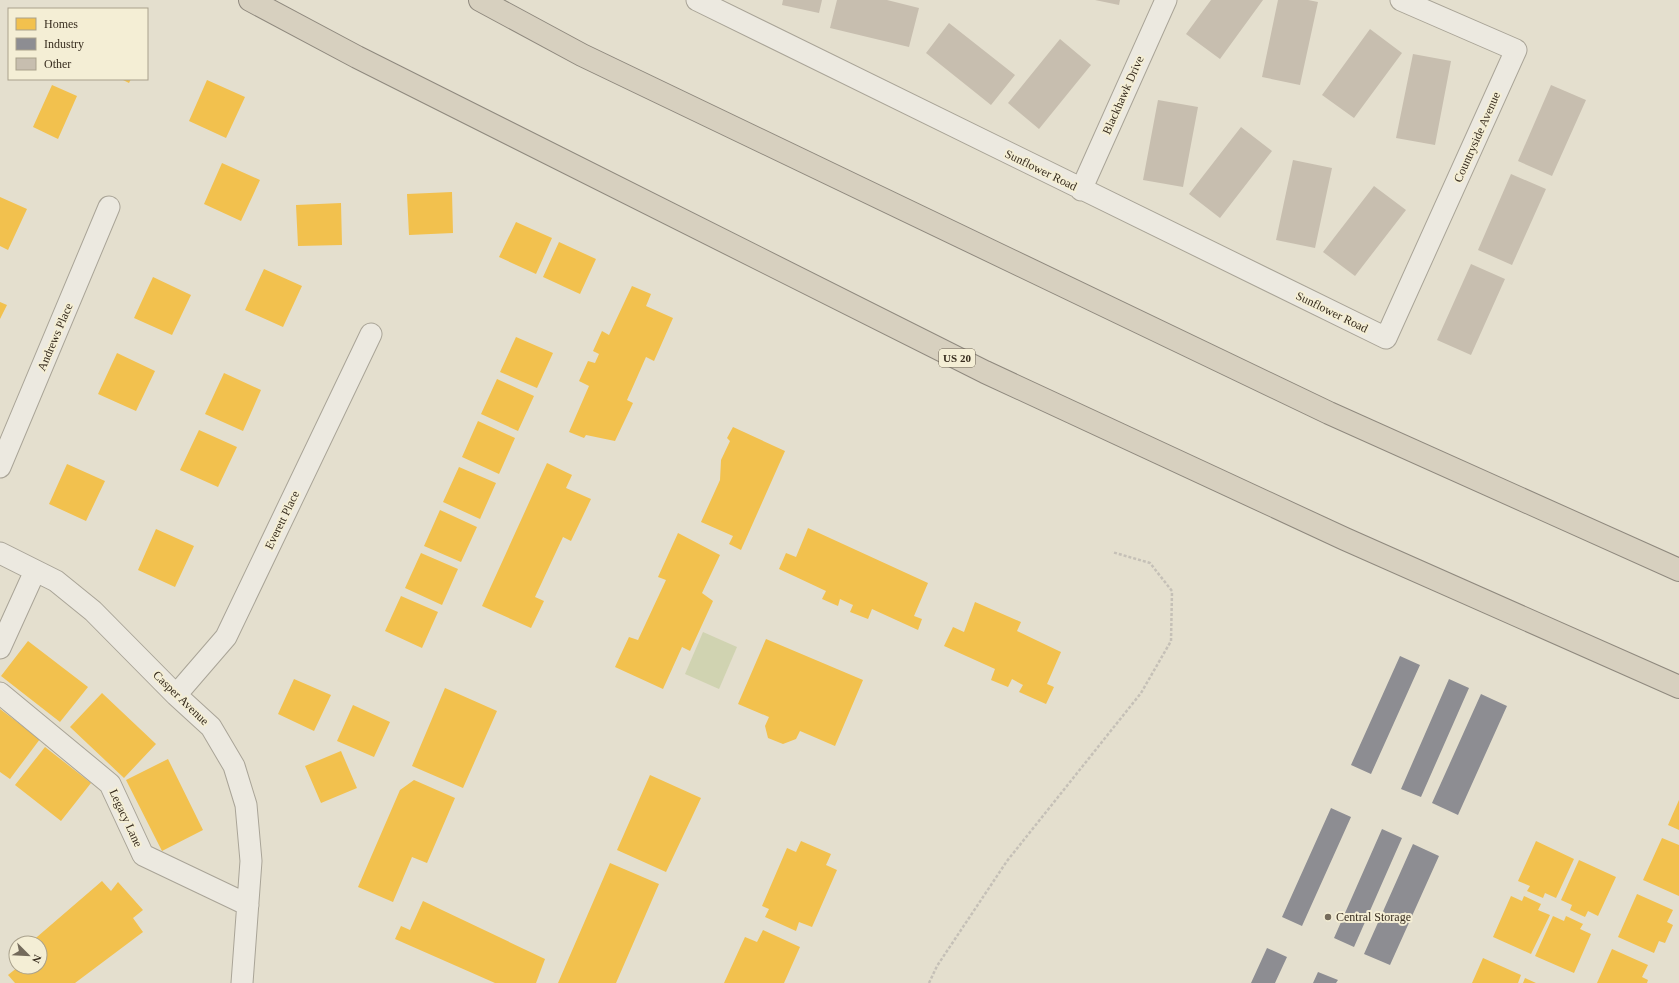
<svg xmlns="http://www.w3.org/2000/svg" width="1679" height="983" viewBox="0 0 1679 983" font-family="Georgia,serif">
	<style>
		.green { fill: #d0d3b1 }
		.homes { fill: #f2c14e }
		.industry { fill: #8d8d92 }
		.building { fill: #c7beaf }
		.lines { fill: none; stroke-linecap: round; stroke-linejoin: round }
		.minor-casing { stroke: #a9a497; stroke-width: 23 }
		.motorway-casing { stroke: #8f897e; stroke-width: 24 }
		.path { stroke: #c5c0b7; stroke-width: 2.5; stroke-dasharray: 3 2; stroke-linecap: butt }
		.minor { stroke: #ece9e0; stroke-width: 21 }
		.motorway { stroke: #d7d0bf; stroke-width: 22 }
		.poi-dot { fill: #746b5c; stroke: #f4eed5; stroke-width: 1.5 }
		.labels { text-anchor: middle; stroke-width: 4; stroke-linejoin: round; paint-order: stroke }
		.shield { fill: #f4eed5; stroke: #706756; stroke-width: 1 }
		.shield-label { font-size: 11px; font-weight: bold; fill: #382d1f }
		.street-label { font-size: 12px; fill: #382d1f; stroke: #f4eed5 }
		.poi-label { font-size: 12px; fill: #382d1f; stroke: #f4eed5; text-anchor: start }
	</style>
	<rect width="100%" height="100%" fill="#e4dfce"/>
	<path class="green" d="M 703,632 L 737,647 L 719,689 L 685,674 Z"/>
	<path class="homes" d="M 121,79 L 131,79 L 129,83 Z
		M 207,80 L 245,97 L 226,138 L 189,121 Z
		M 52,85 L 77,96 L 58,139 L 33,127 Z
		M 222,163 L 260,180 L 241,221 L 204,204 Z
		M 452,192 L 453,233 L 409,235 L 407,194 Z
		M 0,197 L 27,209 L 8,250 L 0,246 Z
		M 341,203 L 342,245 L 298,246 L 296,205 Z
		M 516,222 L 552,238 L 536,274 L 499,257 Z
		M 559,242 L 596,259 L 580,294 L 543,277 Z
		M 264,269 L 302,286 L 283,327 L 245,310 Z
		M 153,277 L 191,295 L 172,335 L 134,318 Z
		M 632,286 L 651,294 L 646,306 L 673,318 L 654,361 L 646,357 L 627,400 L 633,403 L 615,441 L 586,435 L 584,438 L 569,432 L 589,386 L 579,381 L 588,361 L 595,363 L 599,354 L 593,351 L 602,331 L 609,335 Z
		M 0,302 L 7,305 L 0,319 Z
		M 516,337 L 553,353 L 537,388 L 500,372 Z
		M 117,353 L 155,371 L 136,411 L 98,394 Z
		M 224,373 L 261,390 L 243,431 L 205,414 Z
		M 497,379 L 534,396 L 518,431 L 481,414 Z
		M 478,421 L 515,438 L 499,474 L 462,457 Z
		M 733,427 L 785,451 L 741,550 L 729,544 L 733,536 L 701,522 L 720,480 L 721,460 L 730,441 L 727,438 Z
		M 199,430 L 237,447 L 218,487 L 180,470 Z
		M 547,463 L 572,475 L 566,488 L 591,499 L 571,541 L 563,537 L 535,597 L 544,601 L 531,628 L 482,606 Z
		M 67,464 L 105,481 L 86,521 L 49,504 Z
		M 459,467 L 496,483 L 480,519 L 443,502 Z
		M 440,510 L 477,527 L 461,562 L 424,546 Z
		M 808,528 L 928,583 L 914,616 L 922,619 L 918,630 L 872,609 L 868,619 L 850,612 L 853,605 L 840,599 L 838,606 L 822,599 L 826,591 L 779,569 L 786,553 L 796,557 Z
		M 156,529 L 194,546 L 175,587 L 138,570 Z
		M 678,533 L 720,555 L 702,593 L 713,601 L 690,651 L 682,647 L 663,689 L 615,667 L 629,637 L 638,640 L 666,580 L 658,577 Z
		M 421,553 L 458,569 L 442,605 L 405,588 Z
		M 401,596 L 438,612 L 422,648 L 385,631 Z
		M 975,602 L 1021,622 L 1017,631 L 1061,652 L 1047,684 L 1054,687 L 1046,704 L 1019,692 L 1023,685 L 1012,679 L 1008,687 L 991,680 L 995,669 L 944,646 L 953,627 L 964,632 Z
		M 766,639 L 863,680 L 835,746 L 800,731 L 796,739 L 783,744 L 768,738 L 765,726 L 769,717 L 738,704 Z
		M 28,641 L 88,687 L 60,722 L 1,676 Z
		M 294,679 L 331,695 L 314,731 L 278,714 Z
		M 445,688 L 497,711 L 463,788 L 412,766 Z
		M 102,693 L 156,744 L 124,778 L 70,727 Z
		M 353,705 L 390,722 L 374,757 L 337,741 Z
		M 0,709 L 40,739 L 10,779 L 0,772 Z
		M 45,747 L 91,783 L 61,821 L 15,785 Z
		M 341,751 L 357,788 L 321,803 L 305,766 Z
		M 168,759 L 203,830 L 162,851 L 126,780 Z
		M 650,775 L 701,798 L 666,872 L 617,850 Z
		M 414,780 L 455,798 L 427,863 L 412,857 L 393,902 L 358,887 L 400,790 Z
		M 1679,800 L 1679,830 L 1668,825 Z
		M 1662,838 L 1679,845 L 1679,896 L 1643,880 Z
		M 801,841 L 831,854 L 826,865 L 837,870 L 812,927 L 799,922 L 796,931 L 765,917 L 769,909 L 762,906 L 787,848 L 796,852 Z
		M 1536,841 L 1574,859 L 1556,898 L 1545,893 L 1543,898 L 1527,891 L 1530,886 L 1518,881 Z
		M 1579,860 L 1616,877 L 1598,916 L 1588,911 L 1585,917 L 1570,910 L 1572,905 L 1561,900 Z
		M 610,863 L 659,884 L 616,983 L 558,983 Z
		M 102,881 L 111,891 L 118,882 L 143,910 L 133,918 L 143,932 L 75,983 L 15,983 L 8,975 L 18,967 L 40,967 L 40,943 L 30,943 Z
		M 1637,894 L 1673,910 L 1667,922 L 1673,925 L 1665,943 L 1659,941 L 1654,953 L 1618,937 Z
		M 1511,896 L 1522,901 L 1524,896 L 1541,904 L 1538,910 L 1550,915 L 1531,954 L 1493,937 Z
		M 423,901 L 545,959 L 536,983 L 495,983 L 395,939 L 401,926 L 410,930 Z
		M 1553,916 L 1564,921 L 1566,916 L 1583,924 L 1580,929 L 1591,934 L 1574,973 L 1535,956 Z
		M 763,930 L 800,947 L 784,983 L 724,983 L 745,937 L 757,942 Z
		M 1612,949 L 1648,965 L 1642,977 L 1648,980 L 1647,983 L 1597,983 Z
		M 1483,958 L 1521,975 L 1518,983 L 1472,983 Z
		M 1525,978 L 1536,983 L 1523,983 Z"/>
	<path class="industry" d="M 1400,656 L 1420,665 L 1371,774 L 1351,765 Z
		M 1449,679 L 1469,688 L 1421,797 L 1401,789 Z
		M 1481,694 L 1507,706 L 1458,815 L 1432,803 Z
		M 1331,808 L 1351,817 L 1302,926 L 1282,917 Z
		M 1382,829 L 1402,838 L 1354,947 L 1334,938 Z
		M 1413,844 L 1439,856 L 1390,965 L 1364,954 Z
		M 1267,948 L 1287,957 L 1275,983 L 1251,983 Z
		M 1318,972 L 1338,980 L 1336,983 L 1313,983 Z"/>
	<path class="building" d="M 783,0 L 822,0 L 819,13 L 782,5 Z
		M 837,0 L 887,0 L 919,8 L 909,47 L 830,28 Z
		M 1095,0 L 1120,0 L 1119,5 Z
		M 1211,0 L 1263,0 L 1220,59 L 1186,34 Z
		M 1278,0 L 1308,0 L 1318,2 L 1300,85 L 1262,77 Z
		M 949,23 L 1015,75 L 991,105 L 926,53 Z
		M 1370,29 L 1402,53 L 1354,118 L 1322,95 Z
		M 1060,39 L 1091,65 L 1039,129 L 1008,103 Z
		M 1413,54 L 1451,61 L 1435,145 L 1396,138 Z
		M 1551,85 L 1586,100 L 1552,176 L 1518,161 Z
		M 1158,100 L 1198,107 L 1183,187 L 1143,180 Z
		M 1241,127 L 1272,151 L 1220,218 L 1189,194 Z
		M 1293,160 L 1332,168 L 1315,248 L 1276,240 Z
		M 1511,174 L 1546,189 L 1512,265 L 1478,250 Z
		M 1374,186 L 1406,210 L 1355,276 L 1323,252 Z
		M 1471,264 L 1505,279 L 1471,355 L 1437,340 Z"/>
	<g class="lines">
		<defs>
			<path id="minor" d="M 697,0 L 1386,338 L 1516,50 L 1401,0
				M 1081,190 L 1166,0
				M 0,467 L 109,207
				M 0,553 L 56,581 L 93,611 L 176,695 L 211,727 L 234,766 L 246,805 L 251,861 L 242,983
				M 0,648 L 35,571
				M 0,693 L 110,784 L 143,855 L 248,905
				M 176,695 L 226,637 L 371,334"/>
			<path id="motorway" d="M 250,0 L 357,57 L 985,372 L 1345,539 L 1679,687
				M 480,0 L 582,55 L 1329,413 L 1679,570"/>
		</defs>
		<use href="#minor" class="minor-casing"/>
		<use href="#motorway" class="motorway-casing"/>
		<path class="path" d="M 929,983 L 937,966 L 1007,861 L 1141,693 L 1171,641 L 1172,591 L 1150,563 L 1112,552"/>
		<use href="#minor" class="minor"/>
		<use href="#motorway" class="motorway"/>
	</g>
	<circle class="poi-dot" cx="1328" cy="917" r="4"/>
	<g class="labels">
		<rect class="shield" x="939" y="349" width="36" height="18" rx="3"/>
		<g class="shield-label">
			<text x="957" y="362">US 20</text>
		</g>
		<g class="street-label">
			<text transform="translate(1123 95) rotate(-66)" y="4">Blackhawk Drive</text>
			<text transform="translate(1477 137) rotate(-66)" y="4">Countryside Avenue</text>
			<text transform="translate(1041 170) rotate(26)" y="4">Sunflower Road</text>
			<text transform="translate(1332 312) rotate(26)" y="4">Sunflower Road</text>
			<text transform="translate(55 337) rotate(-67)" y="4">Andrews Place</text>
			<text transform="translate(282 520) rotate(-64)" y="4">Everett Place</text>
			<text transform="translate(181 698) rotate(44)" y="4">Casper Avenue</text>
			<text transform="translate(126 818) rotate(65)" y="4">Legacy Lane</text>
		</g>
		<g class="poi-label">
			<text x="1336" y="921">Central Storage</text>
		</g>
	</g>
	<rect x="8" y="8" width="140" height="72" fill="#f4eed5" stroke="#a9a18c"/>
	<rect x="16" y="18" width="20" height="12" fill="#f2c14e" stroke="#a9a18c"/>
	<text x="44" y="28" font-size="12" fill="#382d1f">Homes</text>
	<rect x="16" y="38" width="20" height="12" fill="#8d8d92" stroke="#a9a18c"/>
	<text x="44" y="48" font-size="12" fill="#382d1f">Industry</text>
	<rect x="16" y="58" width="20" height="12" fill="#c7beaf" stroke="#a9a18c"/>
	<text x="44" y="68" font-size="12" fill="#382d1f">Other</text>
	<g transform="translate(28 955) rotate(114)"><circle r="19" fill="#f4eed5" stroke="#a9a18c"/>
	<path d="M0-3L7 15L0 10L-7 15Z" fill="#746b5c"/>
	<text y="-6" font-size="11" font-weight="bold" text-anchor="middle" fill="#382d1f">N</text>
	</g>
</svg>
